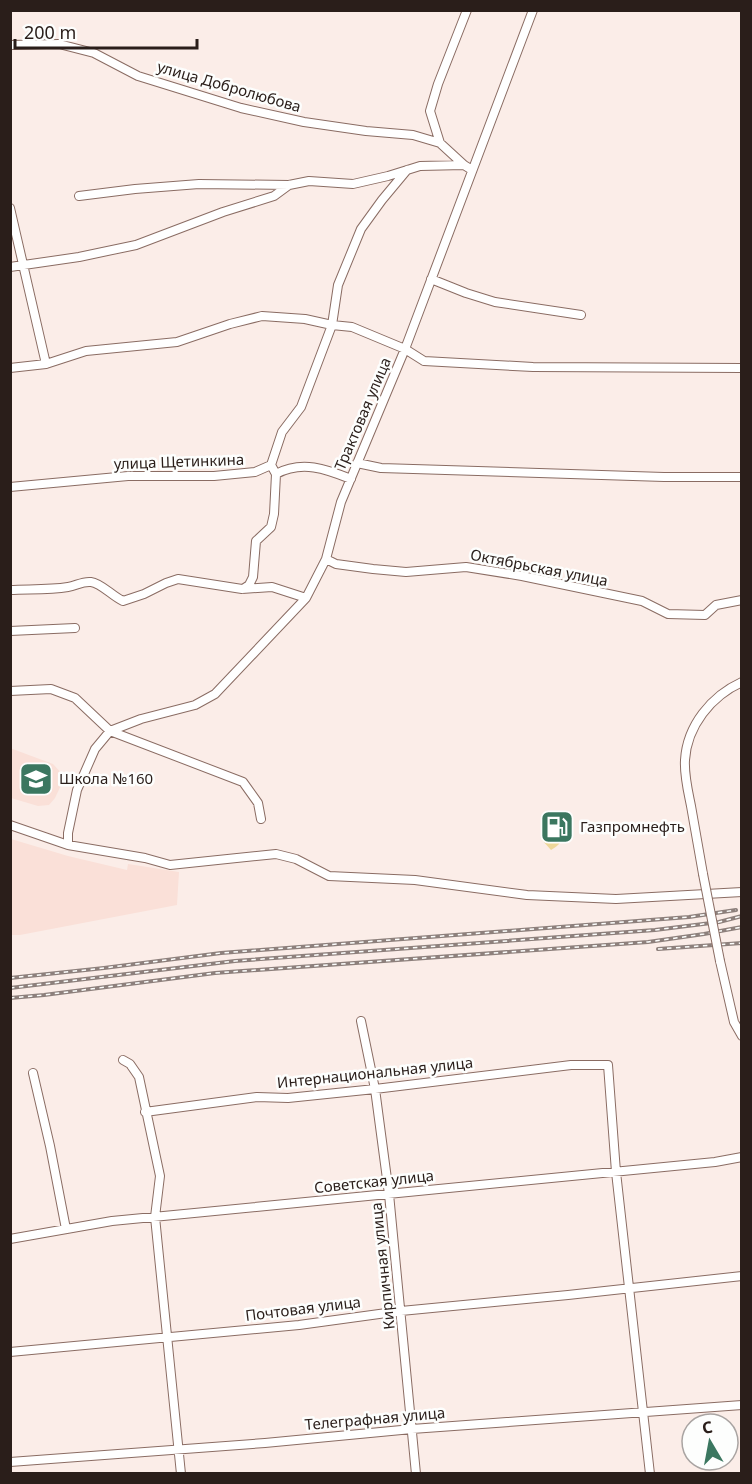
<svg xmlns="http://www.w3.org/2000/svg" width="752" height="1484" viewBox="0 0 752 1484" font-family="'Noto Sans',sans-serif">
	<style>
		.built { fill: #fae0d8 }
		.green { fill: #eed799 }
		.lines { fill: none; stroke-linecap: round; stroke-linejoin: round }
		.minor-casing { stroke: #8a6c63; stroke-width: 10 }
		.minor { stroke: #fff; stroke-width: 8 }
		.rail-casing { stroke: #8d807c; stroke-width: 4 }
		.rail { stroke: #fdfefd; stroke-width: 1.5; stroke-dasharray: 4.5; stroke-linecap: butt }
		.minor-bridge-casing { stroke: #8a6c63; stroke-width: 10; stroke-linecap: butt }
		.minor-bridge { stroke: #fff; stroke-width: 8 }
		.labels { text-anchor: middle; stroke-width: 5; stroke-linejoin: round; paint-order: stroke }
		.street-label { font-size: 15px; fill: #2a1e1a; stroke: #fdfefd }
		.poi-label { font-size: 15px; fill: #2a1e1a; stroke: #fdfefd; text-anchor: start }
	</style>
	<rect width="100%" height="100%" fill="#fbede8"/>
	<path class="built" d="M 10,748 L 53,764 L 63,775 L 62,783 L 55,798 L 49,805 L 38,806 L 11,798 Z
		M 11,839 L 68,856 L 127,870 L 128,864 L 179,872 L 177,905 L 20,935 L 11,935 Z"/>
	<path class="green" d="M 555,826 L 562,828 C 565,839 560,845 551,850 L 542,840 C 544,832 548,828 555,826 Z"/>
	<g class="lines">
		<defs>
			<path id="minor" d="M 10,45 L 59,44 L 94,53 L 138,76 L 241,108 L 304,122 L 366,131 L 413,135 L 440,143 L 464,165 L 472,170
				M 440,143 L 430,111 L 438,84 L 467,10
				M 79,196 L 135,189 L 199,184 L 289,185 L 309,181 L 353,184 L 388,176 L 420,166 L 464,165
				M 10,208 L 46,364
				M 10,267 L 79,257 L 136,245 L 223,212 L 274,196 L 289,185
				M 431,279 L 466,293 L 495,302 L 581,315
				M 10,368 L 46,364 L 86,351 L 177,342 L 230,324 L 262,316 L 305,319 L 332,325 L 352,327 L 405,349 L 424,361 L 533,367 L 742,368
				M 357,463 L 381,468 L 664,477 L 742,477
				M 276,474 C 302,460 326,469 351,479
				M 10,487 L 128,476 L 214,476 L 255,472 L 271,465 L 282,432 L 301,407 L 332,325 L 338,285 L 361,229 L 382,200 L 407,170
				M 326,559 L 336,564 L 373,569 L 406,572 L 466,567 L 522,576 L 642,601 L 668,614 L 705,615 L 716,605 L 742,600
				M 243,589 L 249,585 L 253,577 L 256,541 L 271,527 L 274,514 L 276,474 L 271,465
				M 10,590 C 29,589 49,590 68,587 C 76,586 82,581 91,582 C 101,583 112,596 123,601 L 144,594 L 166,583 L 178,579 L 242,589 L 272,587 L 306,598
				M 10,631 L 75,628
				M 10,691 L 51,689 L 75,698 L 110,731 L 243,782 L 258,803 L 261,819
				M 10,825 L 68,845 L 145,858 L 170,865 L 276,854 L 296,859 L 329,876 L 415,880 L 527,895 L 616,899 L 742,892
				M 68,845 L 68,833 L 77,790 L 95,749 L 110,731 L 141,719 L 195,705 L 215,694 L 306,598 L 326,559 L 341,502 L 405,349 L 533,10
				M 703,874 C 699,851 695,829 691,806 C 688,791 684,775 685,760 C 687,726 711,696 742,682
				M 720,961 L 734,1022 L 742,1036
				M 361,1021 L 375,1089 L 389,1194 L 416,1474
				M 123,1060 L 130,1064 L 139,1077 L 160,1176 L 155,1217 L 181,1474
				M 33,1073 L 50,1146 L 66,1229
				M 145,1112 L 257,1097 L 288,1098 L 375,1089 L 571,1065 L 608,1065 L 616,1172 L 650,1474
				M 10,1239 L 112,1221 L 715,1162 L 742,1157
				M 10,1352 L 299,1325 L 401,1311 L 568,1295 L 742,1276
				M 10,1462 L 265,1443 L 412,1429 L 742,1405"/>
		</defs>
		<use href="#minor" class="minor-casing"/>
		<use href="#minor" class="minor"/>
		<defs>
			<path id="rail" d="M 658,949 L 742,943
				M 10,978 L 104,968 L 221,953 L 689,917 L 736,910
				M 10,988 L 235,961 L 655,930 L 719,922 L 742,916
				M 10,998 L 44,995 L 215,973 L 648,942 L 704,934 L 742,927"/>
		</defs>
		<use href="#rail" class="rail-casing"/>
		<use href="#rail" class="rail"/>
		<defs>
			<path id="minor-bridge" d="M 703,874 L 720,961"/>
		</defs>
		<use href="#minor-bridge" class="minor-bridge-casing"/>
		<use href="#minor-bridge" class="minor-bridge"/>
	</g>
	<defs>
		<symbol id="school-square" viewBox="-11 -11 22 22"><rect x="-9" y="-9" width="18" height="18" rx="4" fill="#3b7760" stroke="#fdfefd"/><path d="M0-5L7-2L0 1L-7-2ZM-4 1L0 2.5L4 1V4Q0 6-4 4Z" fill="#fff"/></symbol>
		<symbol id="fuel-square" viewBox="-11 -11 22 22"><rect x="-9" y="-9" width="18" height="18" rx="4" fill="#3b7760" stroke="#fdfefd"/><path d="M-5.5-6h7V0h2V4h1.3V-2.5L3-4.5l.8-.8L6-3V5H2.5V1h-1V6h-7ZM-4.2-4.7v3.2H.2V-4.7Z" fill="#fff"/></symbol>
	</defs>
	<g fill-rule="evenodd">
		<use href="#school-square" x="17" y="760" width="38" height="38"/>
		<use href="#fuel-square" x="538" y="808" width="38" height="38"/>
	</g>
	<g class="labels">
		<g class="street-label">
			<text transform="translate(229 87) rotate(16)" y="5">улица Добролюбова</text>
			<text transform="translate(363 414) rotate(-67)" y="5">Трактовая улица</text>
			<text transform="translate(179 462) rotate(-2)" y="5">улица Щетинкина</text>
			<text transform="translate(539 568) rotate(11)" y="5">Октябрьская улица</text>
			<text transform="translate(375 1073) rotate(-6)" y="5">Интернациональная улица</text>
			<text transform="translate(374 1182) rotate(-6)" y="5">Советская улица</text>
			<text transform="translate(383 1266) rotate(-96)" y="5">Кирпичная улица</text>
			<text transform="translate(303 1309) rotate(-7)" y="5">Почтовая улица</text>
			<text transform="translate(375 1419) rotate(-5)" y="5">Телеграфная улица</text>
		</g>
		<g class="poi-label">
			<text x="59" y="784">Школа №160</text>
			<text x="580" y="832">Газпромнефть</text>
		</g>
	</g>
	<rect width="752" height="1484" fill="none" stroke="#2a1e1a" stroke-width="24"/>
	<g transform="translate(710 1442) rotate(350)"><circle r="28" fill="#fdfefd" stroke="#a9a4a2" stroke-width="1.5"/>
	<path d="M0-4.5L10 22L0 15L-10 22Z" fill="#3b7760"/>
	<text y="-9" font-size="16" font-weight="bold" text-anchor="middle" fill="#2a1e1a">С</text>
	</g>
	<path d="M15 39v9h182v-9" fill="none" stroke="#2a1e1a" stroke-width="3"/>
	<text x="24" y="39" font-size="18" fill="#2a1e1a" stroke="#fdfefd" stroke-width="4.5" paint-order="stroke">200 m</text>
</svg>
